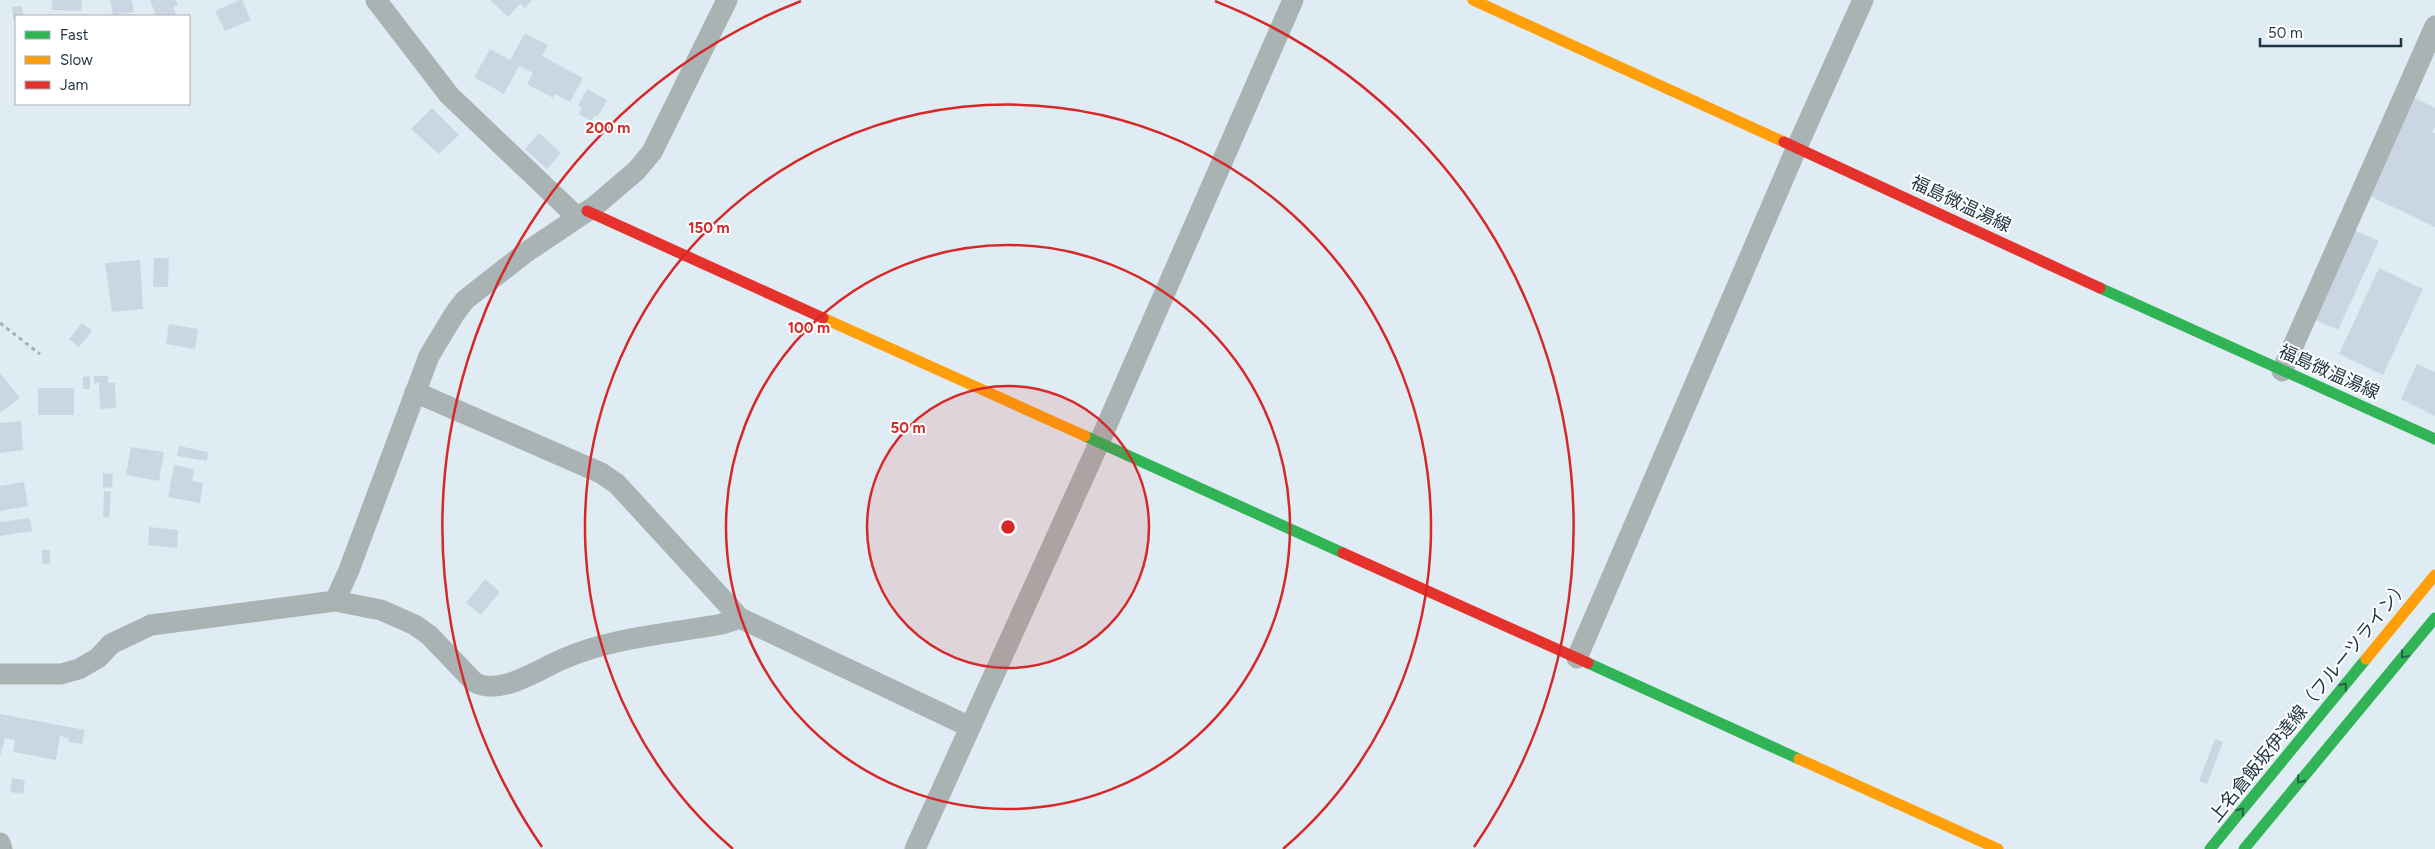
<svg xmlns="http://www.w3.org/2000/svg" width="2435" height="849" viewBox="0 0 2435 849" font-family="Figtree,'Noto Sans JP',sans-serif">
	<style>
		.building { fill: #cad6e2 }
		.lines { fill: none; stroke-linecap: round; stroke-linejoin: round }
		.path { stroke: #a7b0b3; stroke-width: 3; stroke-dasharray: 4 4; stroke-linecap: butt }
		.street { stroke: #a9b3b4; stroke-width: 21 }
		.fast { stroke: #30b455; stroke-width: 11 }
		.slow { stroke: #ff9f0a; stroke-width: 11 }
		.jam { stroke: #e5322d; stroke-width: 11 }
		.oneway { stroke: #256149 }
		.ring { fill: none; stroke: #d62828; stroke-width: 2.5 }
		.labels { text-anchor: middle; stroke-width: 4; stroke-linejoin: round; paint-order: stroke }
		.street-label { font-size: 18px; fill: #1f3442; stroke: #fff }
		.centre { fill: #d62828; stroke: #fff; stroke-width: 2.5 }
		.ring-label { font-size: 15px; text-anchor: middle; font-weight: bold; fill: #d62828; stroke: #fff; stroke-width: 4; stroke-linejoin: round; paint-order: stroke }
	</style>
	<rect width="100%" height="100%" fill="#e0ecf3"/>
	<path class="building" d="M 52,0 L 82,0 L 81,11 L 52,10 Z
		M 110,0 L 132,0 L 134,12 L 113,15 Z
		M 150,0 L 176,0 L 178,5 L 173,7 L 177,16 L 156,15 Z
		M 240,0 L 242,0 L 251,20 L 225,31 L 215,11 Z
		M 490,0 L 532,0 L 525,8 L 520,4 L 508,17 Z
		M 22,6 L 23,16 L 16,16 L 16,19 L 13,19 L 12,7 Z
		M 525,33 L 548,45 L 542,56 L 583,78 L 570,102 L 555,94 L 553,98 L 527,84 L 533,73 L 519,66 L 504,94 L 474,77 L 490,49 L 510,60 Z
		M 587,89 L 607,100 L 598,116 L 595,115 L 591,121 L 579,114 L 582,108 L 578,106 Z
		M 2413,97 L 2435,108 L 2435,127 L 2432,132 L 2435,133 L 2435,227 L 2368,195 Z
		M 432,108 L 459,135 L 439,154 L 411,129 Z
		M 539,133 L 561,153 L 547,169 L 525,149 Z
		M 2354,230 L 2379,241 L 2338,330 L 2314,319 Z
		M 154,258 L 169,258 L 168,287 L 153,287 Z
		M 140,260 L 143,309 L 112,312 L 105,263 Z
		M 2379,268 L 2423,289 L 2383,375 L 2339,354 Z
		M 82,323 L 92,331 L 79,347 L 69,339 Z
		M 169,324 L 198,329 L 195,349 L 166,344 Z
		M 2417,364 L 2435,372 L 2435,416 L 2401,399 Z
		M 0,373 L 20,398 L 0,413 Z
		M 90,376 L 90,389 L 83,389 L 83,377 Z
		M 94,376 L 108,376 L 108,383 L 115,383 L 116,408 L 100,409 L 99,383 L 94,383 Z
		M 38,388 L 74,388 L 74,415 L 38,415 Z
		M 21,421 L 23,450 L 0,453 L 0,423 Z
		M 179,446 L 208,452 L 207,461 L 177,456 Z
		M 131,447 L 164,452 L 159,481 L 126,475 Z
		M 174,465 L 194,469 L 192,481 L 203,483 L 200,503 L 168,497 Z
		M 103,473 L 113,474 L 112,488 L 103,487 Z
		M 24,482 L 28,506 L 0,511 L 0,486 Z
		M 104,491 L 111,491 L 109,518 L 103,517 Z
		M 30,518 L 32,531 L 0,536 L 0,522 Z
		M 149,527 L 178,530 L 177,548 L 148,545 Z
		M 42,550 L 50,550 L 50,564 L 42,564 Z
		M 485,579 L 500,592 L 481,615 L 466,603 Z
		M 0,714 L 85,730 L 82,744 L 68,742 L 69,738 L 60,736 L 56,760 L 13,752 L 15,740 L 5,738 L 0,757 Z
		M 2215,739 L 2223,742 L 2207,784 L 2199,781 Z
		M 12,778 L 25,780 L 23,794 L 10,792 Z"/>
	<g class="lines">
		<path class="path" d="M 0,323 L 40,354"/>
		<path class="street" d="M 376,0 L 449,95 L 577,217
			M 2282,371 L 2435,26
			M 415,392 L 601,473 L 617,484 L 740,618 L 970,727
			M 335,601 L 349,570 L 429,356 L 455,313 L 465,300 L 525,253 L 595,206 L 636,171 L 652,152 L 727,0
			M 1577,658 L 1797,147 L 1863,0
			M 0,674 L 61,674 L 79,669 L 98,658 L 111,644 L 151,625 L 335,601 L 381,610 L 415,625 L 429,635 L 474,682 C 500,697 539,669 563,659 C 613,637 669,634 722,624 L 740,618
			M 0,843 L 2,849
			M 915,849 L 1099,443 L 1293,0"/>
		<path class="fast" d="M 2100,288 L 2435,439
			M 1085,436 L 1343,553
			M 1588,663 L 1799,759
			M 2210,849 L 2366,659
			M 2244,849 L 2435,618"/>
		<path class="slow" d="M 1473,0 L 1784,142
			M 823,318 L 1085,436
			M 2366,659 L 2435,575
			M 1799,759 L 1998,849"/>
		<path class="jam" d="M 1784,142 L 2100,288
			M 587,211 L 823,318
			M 1343,553 L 1588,663"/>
	</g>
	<defs><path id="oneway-chevron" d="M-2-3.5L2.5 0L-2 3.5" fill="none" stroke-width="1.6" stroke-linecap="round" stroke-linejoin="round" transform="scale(1.25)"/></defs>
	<g class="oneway">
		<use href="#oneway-chevron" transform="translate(2404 655) rotate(130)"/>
		<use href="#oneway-chevron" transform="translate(2344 686) rotate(-51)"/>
		<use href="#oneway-chevron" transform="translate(2300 780) rotate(129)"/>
		<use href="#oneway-chevron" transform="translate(2241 811) rotate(-51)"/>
	</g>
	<circle cx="1008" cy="527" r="141" fill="#d62828" fill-opacity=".12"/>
	<g class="ring">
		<circle cx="1008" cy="527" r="141"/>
		<circle cx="1008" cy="527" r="282"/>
		<path d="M733 849A423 423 0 1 1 1283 849"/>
		<path d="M542 847A565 565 0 0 1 801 1M1215 1A565 565 0 0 1 1474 847"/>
	</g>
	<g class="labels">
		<g class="street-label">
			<text transform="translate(1961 204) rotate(25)" y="6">福島微温湯線</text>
			<text transform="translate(2329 372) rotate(24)" y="6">福島微温湯線</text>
			<text transform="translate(2309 701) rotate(-51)" y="6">上名倉飯坂伊達線（フルーツライン）</text>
		</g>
	</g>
	<circle cx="1008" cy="527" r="8" class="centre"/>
	<g class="ring-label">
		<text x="608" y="133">200 m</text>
		<text x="709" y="233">150 m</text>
		<text x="809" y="333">100 m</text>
		<text x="908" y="433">50 m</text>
	</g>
	<rect x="15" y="15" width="175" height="90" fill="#ffffff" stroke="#a5aeb3"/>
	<rect x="25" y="31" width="25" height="8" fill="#30b455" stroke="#a5aeb3"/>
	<text x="60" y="40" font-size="15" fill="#1f3442">Fast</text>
	<rect x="25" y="56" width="25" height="8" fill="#ff9f0a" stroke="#a5aeb3"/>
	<text x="60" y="65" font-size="15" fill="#1f3442">Slow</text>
	<rect x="25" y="81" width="25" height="8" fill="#e5322d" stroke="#a5aeb3"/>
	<text x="60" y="90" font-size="15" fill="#1f3442">Jam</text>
	<path d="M2260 38v8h141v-8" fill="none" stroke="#1f3442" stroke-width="2.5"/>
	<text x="2268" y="38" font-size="15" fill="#1f3442" stroke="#ffffff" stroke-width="4" paint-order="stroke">50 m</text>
</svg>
